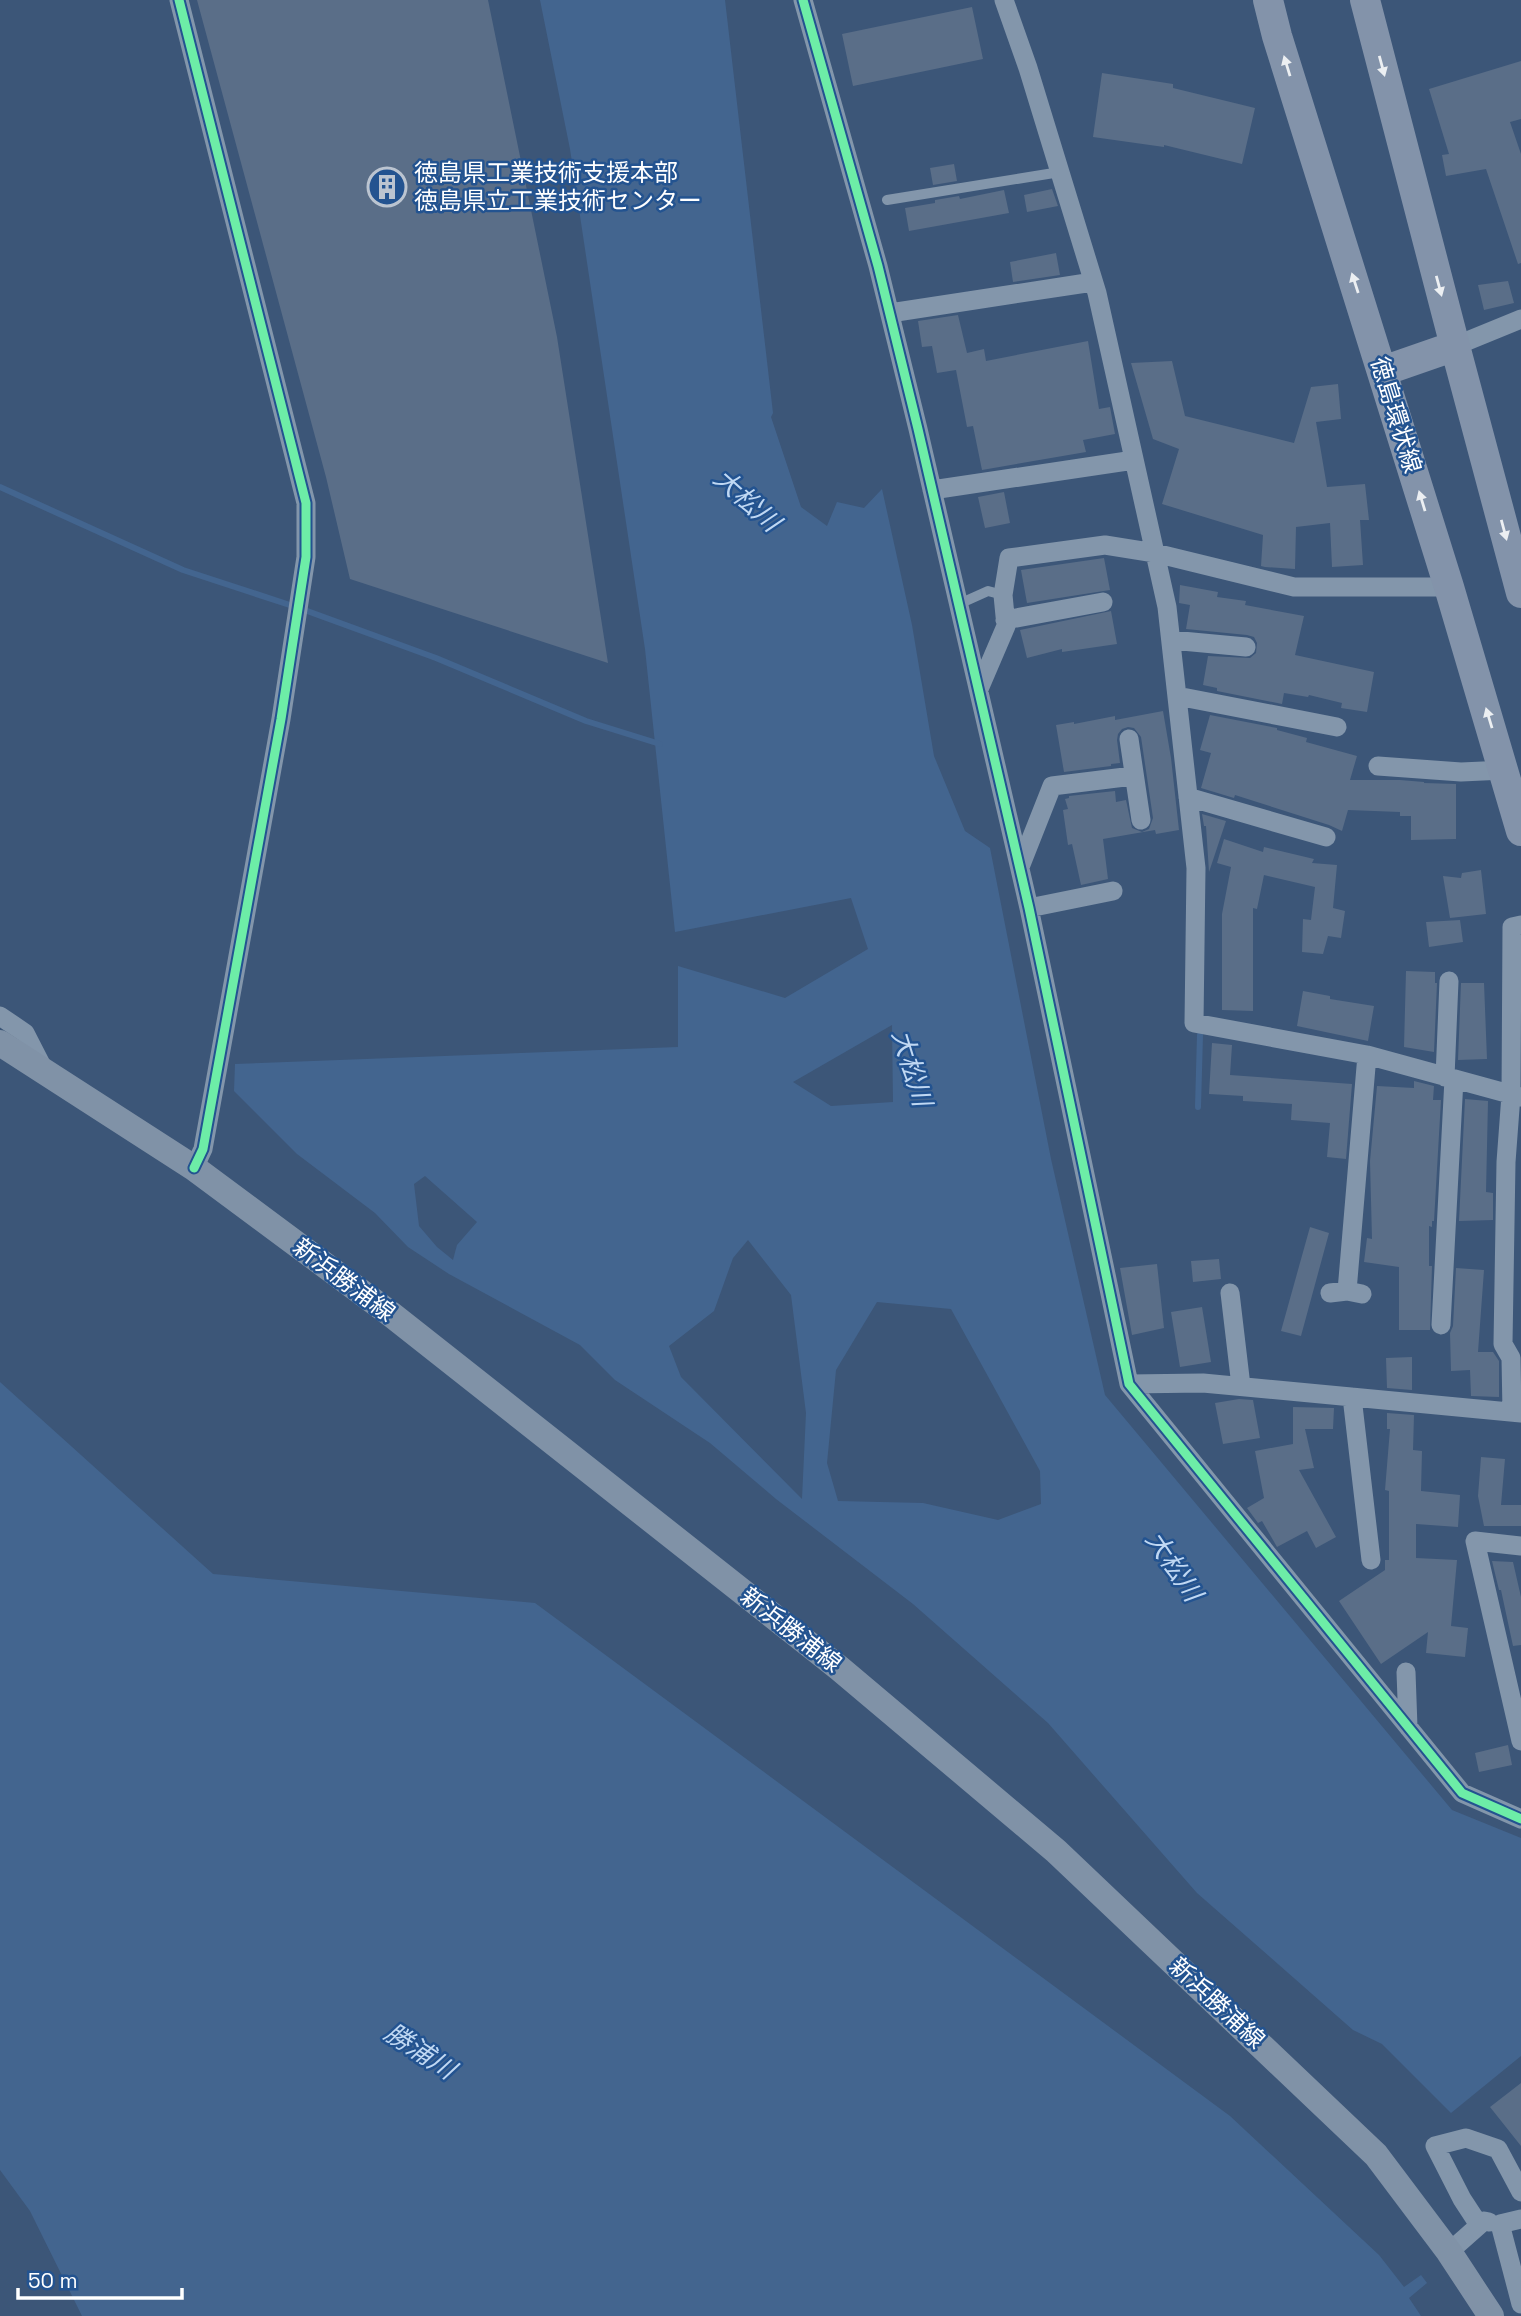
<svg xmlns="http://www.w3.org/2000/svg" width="1521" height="2316" viewBox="0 0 1521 2316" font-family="'Space Grotesk','Noto Sans JP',sans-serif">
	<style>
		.water { fill: #43658f; fill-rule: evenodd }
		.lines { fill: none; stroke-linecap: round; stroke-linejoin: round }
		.stream { stroke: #43658f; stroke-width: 6 }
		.building { fill: #5a6e88 }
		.lane { stroke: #8396ab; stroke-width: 10 }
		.street { stroke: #8396ab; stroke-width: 19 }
		.secondary { stroke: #8092a7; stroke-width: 26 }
		.primary { stroke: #8393aa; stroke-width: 30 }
		.cycleway-casing { stroke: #235390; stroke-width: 13 }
		.cycleway { stroke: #6deda7; stroke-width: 9 }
		.oneway { fill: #eceff2 }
		.labels { text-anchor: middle; stroke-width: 5; stroke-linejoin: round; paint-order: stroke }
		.poi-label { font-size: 24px; fill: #fff; stroke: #235390; text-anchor: start }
		.street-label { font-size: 24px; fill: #fff; stroke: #235390 }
		.water-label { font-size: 26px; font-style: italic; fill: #c0d8f3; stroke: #235390 }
	</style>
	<rect width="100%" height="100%" fill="#3c5678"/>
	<path class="water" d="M 540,0 L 725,0 L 773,413 L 771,417 L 801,507 L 827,526 L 837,502 L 864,508 L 882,489 L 912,625 L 934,756 L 965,831 L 990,848 L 1051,1159 L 1105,1395 L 1452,1810 L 1521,1838 L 1521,2056 L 1451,2113 L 1382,2044 L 1353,2030 L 1197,1893 L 1048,1723 L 913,1604 L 776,1499 L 710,1443 L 615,1380 L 580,1345 L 449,1274 L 408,1247 L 375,1213 L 297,1154 L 234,1091 L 235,1064 L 678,1047 L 678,966 L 785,998 L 868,949 L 851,898 L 675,932 L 645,649 L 570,149 ZM 892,1025 L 893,1102 L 831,1106 L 793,1082 ZM 425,1176 L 477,1222 L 457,1245 L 453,1260 L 437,1247 L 419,1226 L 414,1184 ZM 748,1240 L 791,1295 L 806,1413 L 802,1499 L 681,1377 L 669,1346 L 714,1311 L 733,1258 ZM 877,1302 L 951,1309 L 1040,1471 L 1041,1504 L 998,1520 L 923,1503 L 838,1501 L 827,1463 L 836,1370 Z
		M 0,1382 L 213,1574 L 535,1603 L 1230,2116 L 1379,2255 L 1404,2287 L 1421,2275 L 1427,2283 L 1409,2298 L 1421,2316 L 82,2316 L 30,2211 L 0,2170 Z"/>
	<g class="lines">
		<path class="stream" d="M 0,487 L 183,570 L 299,608 L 436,658 L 586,721 L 660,744
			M 1198,1107 L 1200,1035"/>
	</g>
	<path class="building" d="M 197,0 L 488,0 L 557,337 L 608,663 L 350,579 L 326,477 Z
		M 972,7 L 983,59 L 853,86 L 842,34 Z
		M 1521,61 L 1521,119 L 1510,122 L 1521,154 L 1521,263 L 1518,264 L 1486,169 L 1446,176 L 1442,155 L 1449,154 L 1429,89 Z
		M 1102,73 L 1173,84 L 1173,88 L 1255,108 L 1242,164 L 1164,145 L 1164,147 L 1093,137 Z
		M 954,164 L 957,181 L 933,185 L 930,168 Z
		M 1052,189 L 1058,206 L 1027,212 L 1024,195 Z
		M 1004,190 L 1009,213 L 909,231 L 905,208 L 935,203 L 935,200 L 959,196 L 960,199 Z
		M 1056,253 L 1060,275 L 1013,282 L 1010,262 Z
		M 1508,281 L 1514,303 L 1484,310 L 1478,285 Z
		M 958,315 L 967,353 L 984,349 L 986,361 L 1088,341 L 1099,409 L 1110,407 L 1115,434 L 1083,440 L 1086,452 L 982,470 L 973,426 L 967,427 L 956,370 L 937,373 L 932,346 L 922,347 L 918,321 Z
		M 1172,361 L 1185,416 L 1294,443 L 1311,387 L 1338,384 L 1341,419 L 1316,422 L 1327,487 L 1365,484 L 1369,520 L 1360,520 L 1363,565 L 1332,567 L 1330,523 L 1296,527 L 1295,569 L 1265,567 L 1261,566 L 1263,535 L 1162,504 L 1179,449 L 1153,439 L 1131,363 Z
		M 1004,492 L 1010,523 L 985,528 L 978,497 Z
		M 1104,558 L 1110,590 L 1027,603 L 1021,570 Z
		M 1180,585 L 1218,592 L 1217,597 L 1246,601 L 1245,605 L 1304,616 L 1295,655 L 1374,672 L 1367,712 L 1341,708 L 1342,703 L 1309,695 L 1308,697 L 1284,693 L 1282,704 L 1217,691 L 1217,688 L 1203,685 L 1208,656 L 1250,658 L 1256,653 L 1257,643 L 1254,637 L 1247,635 L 1186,629 L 1190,605 L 1179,603 Z
		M 1111,611 L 1117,644 L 1062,652 L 1062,649 L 1027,658 L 1020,630 Z
		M 1163,711 L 1171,758 L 1179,830 L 1156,834 L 1155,830 L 1103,839 L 1108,879 L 1081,885 L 1072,844 L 1068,845 L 1063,810 L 1068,809 L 1065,799 L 1069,798 L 1069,796 L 1115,791 L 1116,802 L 1126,800 L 1132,828 L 1142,832 L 1149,829 L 1153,818 L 1141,737 L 1134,728 L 1128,727 L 1122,729 L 1118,734 L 1117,740 L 1120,763 L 1111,764 L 1111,766 L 1064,772 L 1056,725 L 1074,722 L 1074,724 L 1115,716 L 1115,720 Z
		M 1210,715 L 1277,728 L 1277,730 L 1307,738 L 1306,742 L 1357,756 L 1350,780 L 1400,780 L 1424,782 L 1424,783 L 1456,784 L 1456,839 L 1411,840 L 1411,816 L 1400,816 L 1400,812 L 1348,810 L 1342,831 L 1329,825 L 1235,795 L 1234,798 L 1201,788 L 1211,753 L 1200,750 Z
		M 1202,814 L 1226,821 L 1209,872 L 1206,826 L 1204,826 Z
		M 1224,839 L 1263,852 L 1264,847 L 1314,859 L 1312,863 L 1337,865 L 1333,908 L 1345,911 L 1341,938 L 1328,936 L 1323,954 L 1302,952 L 1303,919 L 1311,920 L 1315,887 L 1264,875 L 1257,909 L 1253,908 L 1253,1011 L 1222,1010 L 1222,914 L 1231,867 L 1217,863 Z
		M 1481,870 L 1486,914 L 1450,918 L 1443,876 L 1461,878 L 1462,873 Z
		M 1460,920 L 1463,942 L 1429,947 L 1426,922 Z
		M 1406,971 L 1435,972 L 1435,983 L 1437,983 L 1434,1052 L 1404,1047 Z
		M 1461,983 L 1484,983 L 1487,1059 L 1458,1060 Z
		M 1303,991 L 1330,996 L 1330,999 L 1374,1006 L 1368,1041 L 1297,1026 Z
		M 1212,1043 L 1232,1045 L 1230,1075 L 1352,1084 L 1346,1159 L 1327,1157 L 1330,1123 L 1291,1120 L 1292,1104 L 1243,1101 L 1243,1096 L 1209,1094 Z
		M 1414,1081 L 1434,1086 L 1433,1100 L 1441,1100 L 1434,1221 L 1432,1221 L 1432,1227 L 1429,1226 L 1429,1266 L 1432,1266 L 1430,1330 L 1399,1330 L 1399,1267 L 1364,1262 L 1367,1238 L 1372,1239 L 1370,1161 L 1377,1086 L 1414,1088 Z
		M 1465,1099 L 1488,1101 L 1486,1192 L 1493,1193 L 1493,1220 L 1459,1221 Z
		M 1310,1227 L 1329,1233 L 1301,1336 L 1281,1331 Z
		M 1219,1259 L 1221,1279 L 1193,1282 L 1191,1261 Z
		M 1157,1264 L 1164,1328 L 1132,1335 L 1120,1268 Z
		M 1456,1268 L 1484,1270 L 1478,1352 L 1493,1352 L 1499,1361 L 1499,1397 L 1471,1396 L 1470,1370 L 1451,1371 L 1450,1333 L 1453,1326 Z
		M 1202,1307 L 1211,1362 L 1180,1367 L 1171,1312 Z
		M 1412,1357 L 1412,1390 L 1387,1388 L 1386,1358 Z
		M 1239,1399 L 1253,1400 L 1260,1438 L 1223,1444 L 1215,1403 Z
		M 1293,1407 L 1334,1408 L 1333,1429 L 1305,1429 L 1314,1468 L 1299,1470 L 1336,1537 L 1316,1548 L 1307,1531 L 1277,1547 L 1262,1521 L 1258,1523 L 1247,1508 L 1264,1498 L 1255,1451 L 1293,1444 Z
		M 1387,1413 L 1414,1415 L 1413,1450 L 1422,1451 L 1421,1491 L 1460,1495 L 1458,1527 L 1416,1524 L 1416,1558 L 1457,1560 L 1451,1626 L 1468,1628 L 1465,1657 L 1426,1653 L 1428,1632 L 1381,1664 L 1339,1601 L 1385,1570 L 1385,1560 L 1389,1560 L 1389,1491 L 1385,1490 L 1390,1429 L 1387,1429 Z
		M 1481,1457 L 1505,1459 L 1501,1505 L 1521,1505 L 1521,1526 L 1484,1526 L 1478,1496 Z
		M 1492,1561 L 1513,1562 L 1521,1597 L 1521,1645 L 1513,1646 L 1501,1590 L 1499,1590 Z
		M 1508,1745 L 1512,1765 L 1479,1772 L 1475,1753 Z
		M 1521,2083 L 1521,2146 L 1490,2107 Z"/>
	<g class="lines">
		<path class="lane" d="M 887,200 L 1060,172
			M 959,604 L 988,591 L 1003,595"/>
		<path class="street" d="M 179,0 L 306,503 L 306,557 L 281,719 L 203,1149 L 194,1168
			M 803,0 L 878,266 L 918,429 L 1029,908 L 1129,1384 L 1462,1793 L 1521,1819
			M 1004,0 L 1028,68 L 1097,293 L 1167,607 L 1196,868 L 1194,1023 L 1367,1055 L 1521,1097
			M 890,313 L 1093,282
			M 1455,346 L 1521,319
			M 932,490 L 1134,460
			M 1005,620 L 1103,602
			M 1171,640 L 1246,647
			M 979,689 L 1006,626 L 1003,595 L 1009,558 L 1105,545 L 1155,553 L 1294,587 L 1449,587
			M 1177,696 L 1337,727
			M 1129,739 L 1141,820
			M 1378,766 L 1461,772 L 1505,770
			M 1188,797 L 1326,837
			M 1020,867 L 1052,786 L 1133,776
			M 1029,908 L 1113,891
			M 0,1016 L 25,1033 L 44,1070
			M 1445,1077 L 1449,981
			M 1347,1291 L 1367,1055
			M 1230,1293 L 1241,1386
			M 1330,1293 L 1347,1291 L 1362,1294
			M 1441,1325 L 1454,1079
			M 1129,1384 L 1203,1383 L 1521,1413
			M 1352,1397 L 1371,1560
			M 1512,1412 L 1511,1358 L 1503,1344 L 1506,1162 L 1511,1095 L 1512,927 L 1521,925
			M 1521,1546 L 1475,1541 L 1521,1741
			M 1406,1672 L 1408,1727
			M 1521,2219 L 1500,2224 L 1521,2304
			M 1479,2225 L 1462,2199 L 1435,2146 L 1466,2138 L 1498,2149 L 1521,2192
			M 1449,2252 L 1484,2221 L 1489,2222"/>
		<path class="secondary" d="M 0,1043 L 194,1168 L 392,1315 L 839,1668 L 1056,1851 L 1376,2155 L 1449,2252 L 1491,2316"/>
		<path class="primary" d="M 1268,0 L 1277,36 L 1449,587 L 1521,831
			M 1365,0 L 1455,346 L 1521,593
			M 1383,371 L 1455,346"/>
		<defs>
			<path id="cycleway" d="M 179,0 L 306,503 L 306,557 L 281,719 L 203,1149 L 194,1168
				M 803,0 L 878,266 L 918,429 L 1029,908 L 1129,1384 L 1462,1793 L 1521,1819"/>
		</defs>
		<use href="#cycleway" class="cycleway-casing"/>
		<use href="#cycleway" class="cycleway"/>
	</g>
	<defs><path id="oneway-solid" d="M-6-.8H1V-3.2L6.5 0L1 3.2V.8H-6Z" transform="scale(1.75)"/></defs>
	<g class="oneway">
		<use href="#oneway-solid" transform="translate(1287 66) rotate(-107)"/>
		<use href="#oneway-solid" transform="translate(1382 66) rotate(75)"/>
		<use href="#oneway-solid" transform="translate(1355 283) rotate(-108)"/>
		<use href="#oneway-solid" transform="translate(1439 286) rotate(75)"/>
		<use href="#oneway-solid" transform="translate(1422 501) rotate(-107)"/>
		<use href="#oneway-solid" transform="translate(1504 530) rotate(75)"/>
		<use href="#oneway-solid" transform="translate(1489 718) rotate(-107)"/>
	</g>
	<defs>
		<symbol id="building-ring" viewBox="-11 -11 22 22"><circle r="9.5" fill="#235390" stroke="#bbc4d0" stroke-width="1.5"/><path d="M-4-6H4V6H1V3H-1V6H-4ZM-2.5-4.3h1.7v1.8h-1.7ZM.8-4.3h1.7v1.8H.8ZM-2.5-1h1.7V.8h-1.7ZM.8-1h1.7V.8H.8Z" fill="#bbc4d0"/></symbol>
	</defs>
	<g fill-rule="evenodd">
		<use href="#building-ring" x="365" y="165" width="44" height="44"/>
	</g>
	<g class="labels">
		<g class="poi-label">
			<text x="414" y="181">徳島県工業技術支援本部<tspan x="414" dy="28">徳島県立工業技術センター</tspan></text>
		</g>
		<g class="street-label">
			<text transform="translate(1396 415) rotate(73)" y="8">徳島環状線</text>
			<text transform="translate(344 1280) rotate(37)" y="8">新浜勝浦線</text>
			<text transform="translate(791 1630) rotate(38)" y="8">新浜勝浦線</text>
			<text transform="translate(1217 2003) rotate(43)" y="8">新浜勝浦線</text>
		</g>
		<g class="water-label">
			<text transform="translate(747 500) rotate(42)" y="9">大松川</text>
			<text transform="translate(912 1068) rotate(73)" y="9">大松川</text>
			<text transform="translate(1174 1566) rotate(56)" y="9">大松川</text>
			<text transform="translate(420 2051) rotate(33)" y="9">勝浦川</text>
		</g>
	</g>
	<path d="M18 2288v10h164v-10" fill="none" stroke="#ffffff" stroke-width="3.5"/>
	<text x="28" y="2288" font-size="21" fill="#ffffff" stroke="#235390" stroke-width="5" paint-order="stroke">50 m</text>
</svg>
